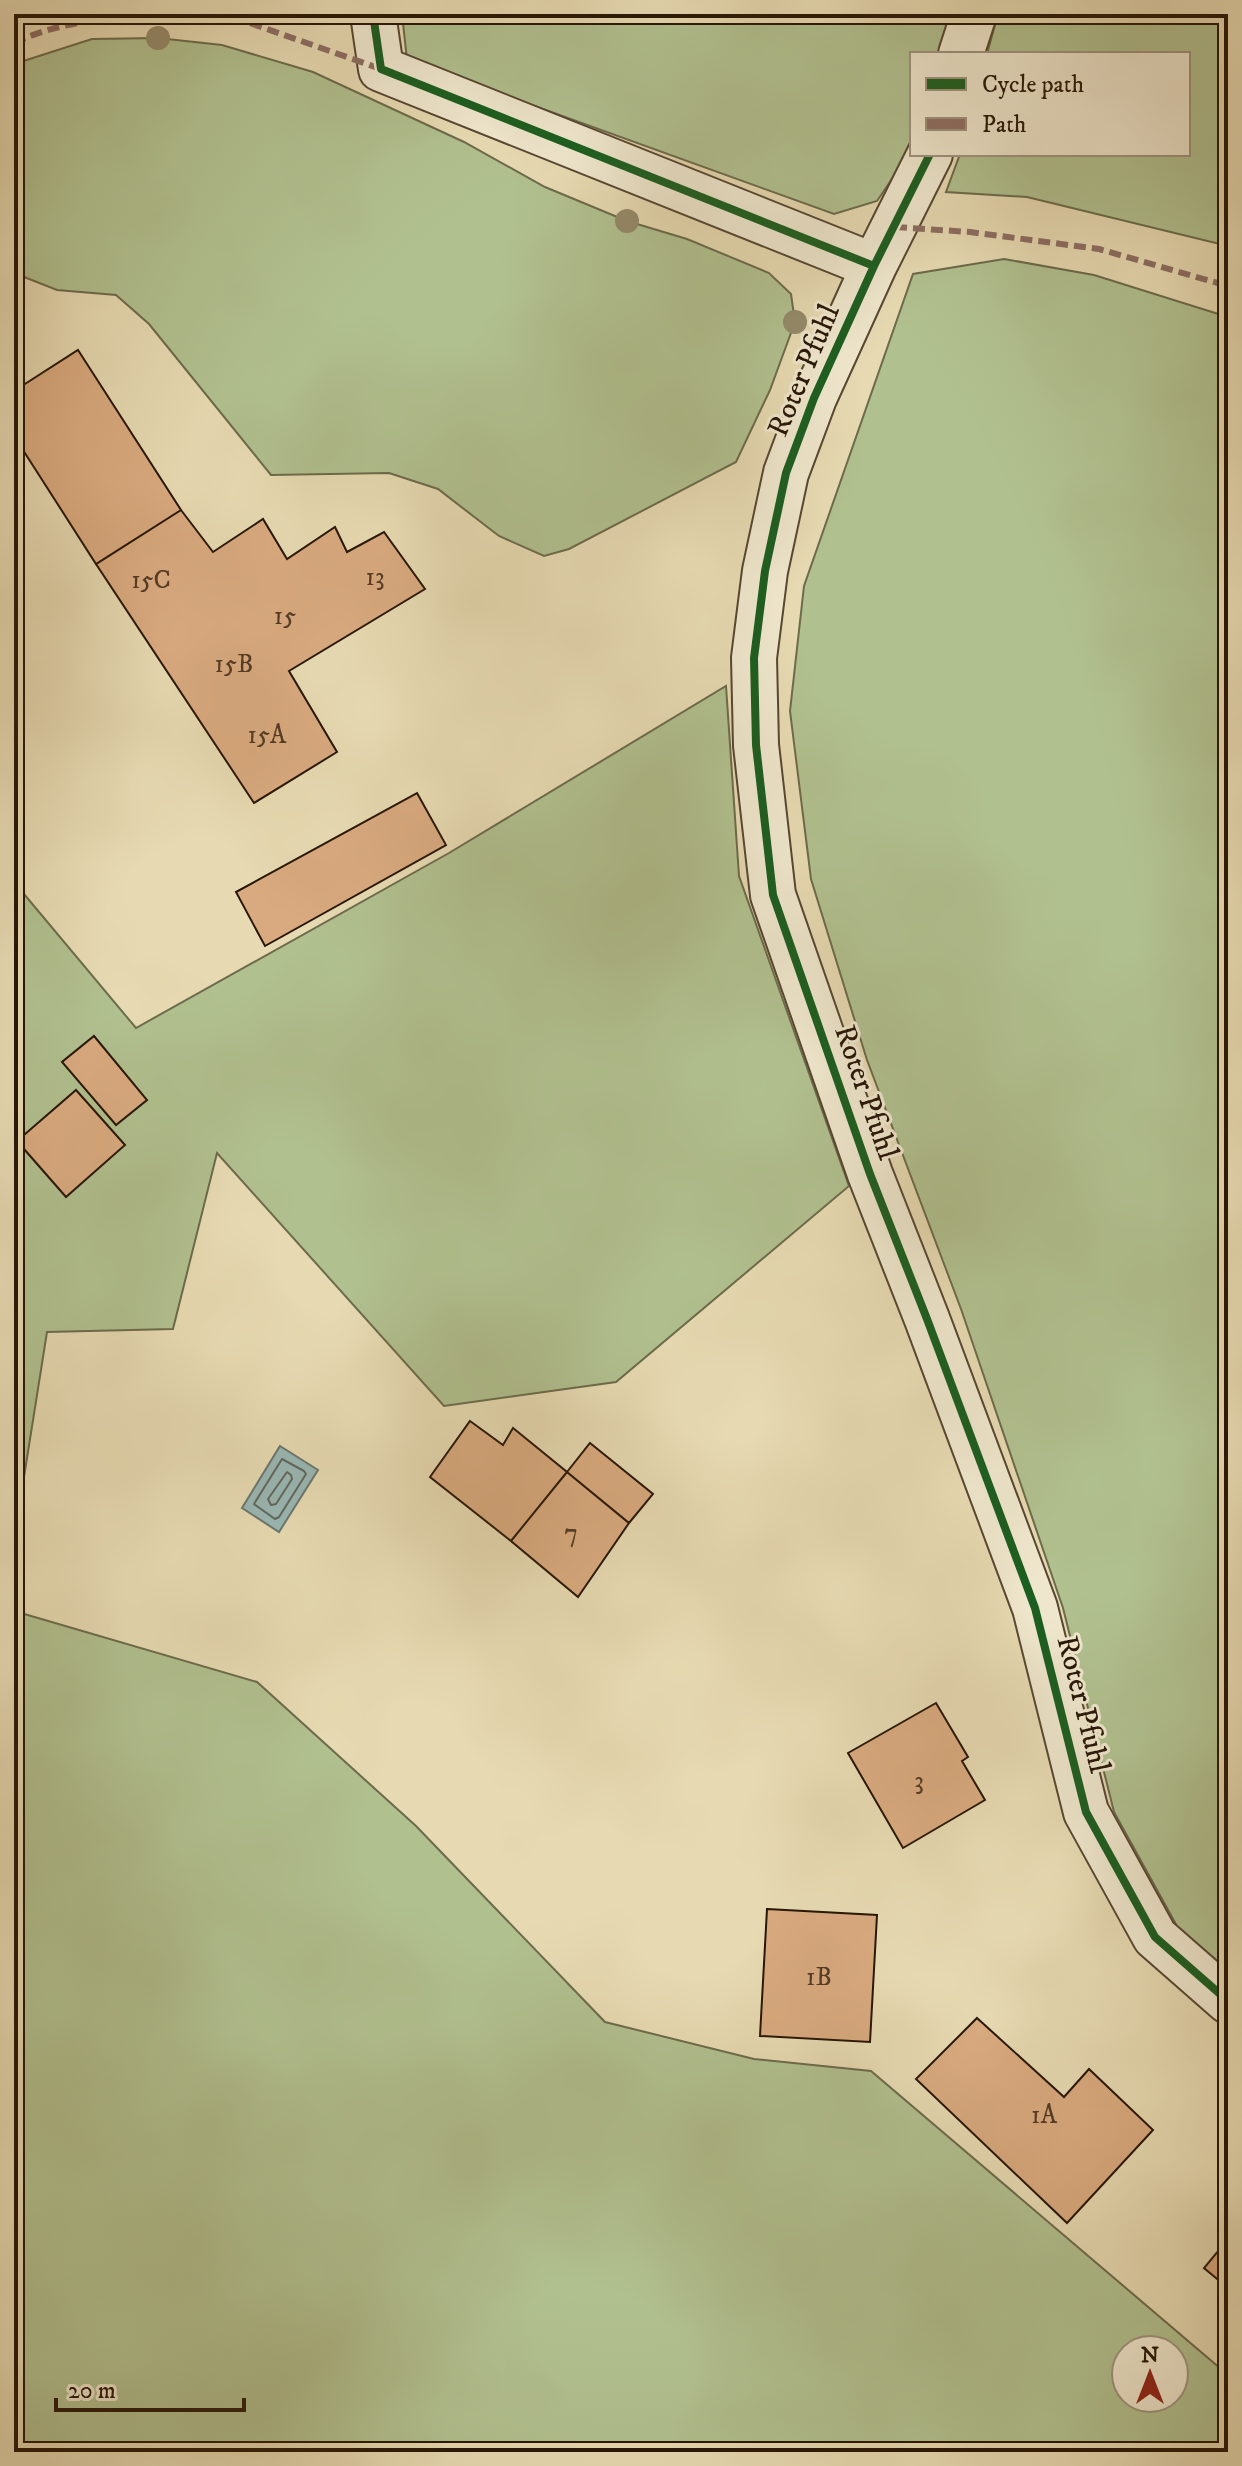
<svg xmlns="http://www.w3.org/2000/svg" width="1242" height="2466" viewBox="0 0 1242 2466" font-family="'IM FELL DW Pica',serif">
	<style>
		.green { fill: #b1c08f; stroke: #6c6b4b; stroke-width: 2; fill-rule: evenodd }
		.water { fill: #99b8b5; stroke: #6b776f; stroke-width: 2 }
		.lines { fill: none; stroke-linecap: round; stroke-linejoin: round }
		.shore { stroke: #60675e; stroke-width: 2 }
		.building { fill: #d9aa7f; stroke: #271607; stroke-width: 2 }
		.street-casing { stroke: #574732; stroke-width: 48 }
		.street { stroke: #efe7cd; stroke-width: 44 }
		.quiet { stroke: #8d6e63; stroke-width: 6; stroke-dasharray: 12 6; stroke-linecap: butt }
		.cycleway-casing { stroke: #efe7cd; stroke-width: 13 }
		.cycleway { stroke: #1b5e20; stroke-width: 8 }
		.tree { fill: #948a6a }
		.labels { text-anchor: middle; stroke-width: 6; stroke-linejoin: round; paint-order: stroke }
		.number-label { font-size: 26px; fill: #543b25 }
		.street-label { font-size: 30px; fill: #271607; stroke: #efe7cd }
	</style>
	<rect width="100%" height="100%" fill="#e7dab2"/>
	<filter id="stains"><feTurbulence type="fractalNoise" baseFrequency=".0025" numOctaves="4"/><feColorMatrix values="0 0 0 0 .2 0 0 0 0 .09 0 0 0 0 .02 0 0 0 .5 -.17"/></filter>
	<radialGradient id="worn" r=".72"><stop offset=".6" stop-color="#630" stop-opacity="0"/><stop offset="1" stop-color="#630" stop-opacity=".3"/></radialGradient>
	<path class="green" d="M 402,14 L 951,14 L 939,54 L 912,54 L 912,142 L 907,157 L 877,201 L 834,214 L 407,60 Z
		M 998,14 L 1228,14 L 1228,246 L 1027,197 L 946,192 L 960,154 L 1188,154 L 1188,54 L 987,54 Z
		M 158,38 L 222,45 L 313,72 L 464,142 L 545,187 L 627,221 L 687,239 L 769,273 L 791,294 L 795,322 L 770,390 L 736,462 L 569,549 L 544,556 L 499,536 L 438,489 L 389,473 L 271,475 L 149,324 L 116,295 L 57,290 L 14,273 L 14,64 L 92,39 Z
		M 1004,259 L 1094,275 L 1228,317 L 1228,1972 L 1183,1937 L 1114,1812 L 1063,1608 L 961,1309 L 867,1060 L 811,879 L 790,711 L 804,586 L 913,274 Z
		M 726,686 L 739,876 L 849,1186 L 616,1382 L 444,1406 L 217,1153 L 173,1329 L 47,1332 L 14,1540 L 14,882 L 136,1028 L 449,853 Z
		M 14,1611 L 257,1682 L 416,1826 L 605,2022 L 754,2059 L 871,2071 L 1228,2375 L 1228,2452 L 14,2452 ZM 1126,2350 L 1174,2350 L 1174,2398 L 1126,2398 Z"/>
	<path class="water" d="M 280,1446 L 318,1470 L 279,1532 L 242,1508 Z"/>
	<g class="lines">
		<path class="shore" d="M 282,1459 L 304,1471 L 306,1474 L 279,1517 L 275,1519 L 254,1504 Z
			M 287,1472 L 291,1475 L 292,1479 L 276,1504 L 271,1505 L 268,1499 Z"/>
	</g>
	<path class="building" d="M 78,350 L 181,510 L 96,564 L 14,436 L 14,391 Z
		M 181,510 L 213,552 L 263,519 L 287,559 L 335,527 L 347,552 L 384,532 L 425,589 L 289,671 L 337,752 L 254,803 L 96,564 Z
		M 417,793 L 446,845 L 265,946 L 236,892 Z
		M 94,1036 L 147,1100 L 116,1125 L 62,1062 Z
		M 76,1090 L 125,1145 L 66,1197 L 17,1141 Z
		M 470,1421 L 503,1445 L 513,1428 L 567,1472 L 511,1541 L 430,1477 Z
		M 590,1443 L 653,1494 L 629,1523 L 567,1472 Z
		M 567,1472 L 629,1523 L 578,1597 L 511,1541 Z
		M 936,1703 L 968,1757 L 962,1761 L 985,1800 L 903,1848 L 848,1753 Z
		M 767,1909 L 877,1915 L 870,2042 L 760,2036 Z
		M 977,2018 L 1064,2097 L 1089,2069 L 1153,2130 L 1067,2223 L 916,2079 Z
		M 1228,2239 L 1228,2288 L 1204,2268 Z"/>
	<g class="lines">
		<defs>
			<path id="street" d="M 373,14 L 381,69 L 874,266
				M 961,54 L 974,14
				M 930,154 L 874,266 L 814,398 L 786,473 L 765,571 L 754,658 L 756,745 L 773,895 L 870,1174 L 927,1319 L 1035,1608 L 1086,1812 L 1155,1937 L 1228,2001"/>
		</defs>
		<use href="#street" class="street-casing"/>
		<use href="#street" class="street"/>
		<path class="quiet" d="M 179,14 L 247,22 L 381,69
			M 14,43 C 64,19 120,17 174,14
			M 895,227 L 970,232 L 1099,249 L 1228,286"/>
		<defs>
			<path id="cycleway" d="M 373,14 L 381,69 L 874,266
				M 930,154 L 874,266 L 814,398 L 786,473 L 765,571 L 754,658 L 756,745 L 773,895 L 870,1174 L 927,1319 L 1035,1608 L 1086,1812 L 1155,1937 L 1228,2001"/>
		</defs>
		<use href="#cycleway" class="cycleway-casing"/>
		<use href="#cycleway" class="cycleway"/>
	</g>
	<g class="tree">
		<circle cx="158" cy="38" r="12"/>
		<circle cx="627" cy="221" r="12"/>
		<circle cx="795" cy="322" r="12"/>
	</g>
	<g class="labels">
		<g class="number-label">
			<text x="375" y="585">13</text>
			<text x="151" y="588">15C</text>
			<text x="285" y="624">15</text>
			<text x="234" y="672">15B</text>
			<text x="267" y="743">15A</text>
			<text x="571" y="1541">7</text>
			<text x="919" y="1789">3</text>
			<text x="819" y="1985">1B</text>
			<text x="1044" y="2123">1A</text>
		</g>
		<g class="street-label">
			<text transform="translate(803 370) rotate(-67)" y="10">Roter Pfuhl</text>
			<text transform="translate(867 1092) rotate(71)" y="10">Roter Pfuhl</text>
			<text transform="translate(1084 1704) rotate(76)" y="10">Roter Pfuhl</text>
		</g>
	</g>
	<rect width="1242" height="2466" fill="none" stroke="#e7dab2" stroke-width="48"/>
	<rect x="16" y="16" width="1210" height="2434" fill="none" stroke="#271607" stroke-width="4"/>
	<rect x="24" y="24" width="1194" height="2418" fill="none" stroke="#271607" stroke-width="2"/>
	<rect x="910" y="52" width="280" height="104" fill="#efe7cd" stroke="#9f937e" stroke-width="2"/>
	<rect x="926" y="78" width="40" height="12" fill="#1b5e20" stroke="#9f937e" stroke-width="2"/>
	<text x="982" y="92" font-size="24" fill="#271607">Cycle path</text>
	<rect x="926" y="118" width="40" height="12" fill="#8d6e63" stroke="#9f937e" stroke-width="2"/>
	<text x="982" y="132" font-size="24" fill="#271607">Path</text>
	<g transform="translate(1150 2374)"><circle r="38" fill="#efe7cd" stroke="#9f937e" stroke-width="2"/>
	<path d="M0-6L14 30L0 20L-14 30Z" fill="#8f2418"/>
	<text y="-12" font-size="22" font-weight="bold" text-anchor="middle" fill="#271607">N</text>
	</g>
	<path d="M56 2398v12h188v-12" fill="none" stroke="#271607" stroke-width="4"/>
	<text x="68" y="2398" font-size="24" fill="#271607" stroke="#efe7cd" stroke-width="6" paint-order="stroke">20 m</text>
	<rect width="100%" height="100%" filter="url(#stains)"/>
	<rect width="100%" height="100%" fill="url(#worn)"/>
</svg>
